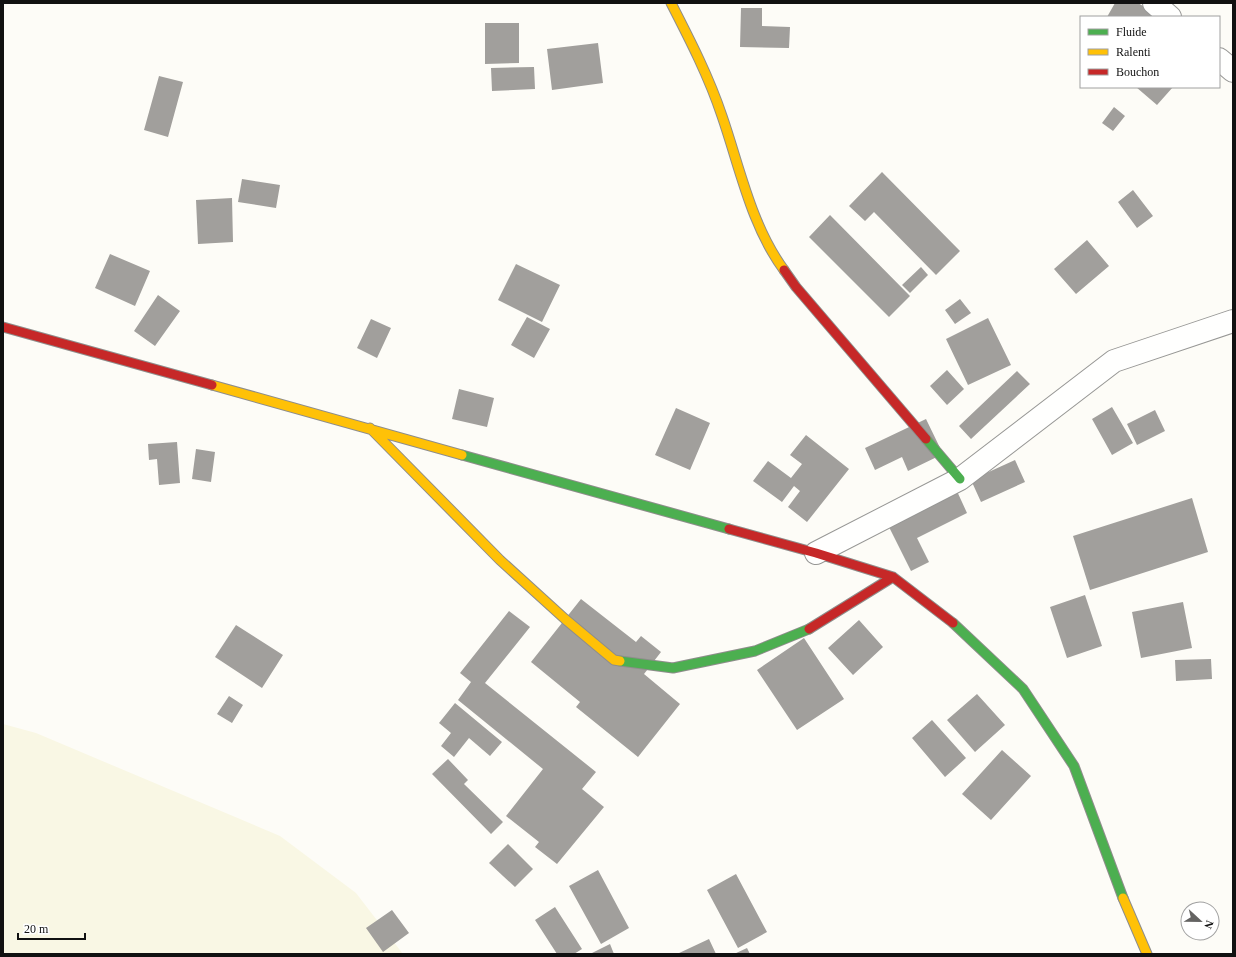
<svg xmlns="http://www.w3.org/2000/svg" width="1236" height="957" viewBox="0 0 1236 957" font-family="Georgia,serif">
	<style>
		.farmland { fill: #f9f7e4 }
		.building { fill: #a19f9c }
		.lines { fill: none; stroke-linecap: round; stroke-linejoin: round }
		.street-casing { stroke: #979795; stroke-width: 24 }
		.fast-casing { stroke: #8e8d8b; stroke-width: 11 }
		.slow-casing { stroke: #8e8d8b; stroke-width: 11 }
		.jam-casing { stroke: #8e8d8b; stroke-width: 11 }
		.street { stroke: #fffffe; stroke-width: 22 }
		.fast { stroke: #4caf50; stroke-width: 9 }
		.slow { stroke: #ffc107; stroke-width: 9 }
		.jam { stroke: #c62828; stroke-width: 9 }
	</style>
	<rect width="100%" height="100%" fill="#fdfcf7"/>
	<path class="farmland" d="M 3,724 L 36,733 L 280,836 L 356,893 L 403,954 L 3,954 Z"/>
	<path class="building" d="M 1115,3 L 1138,3 L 1158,15 L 1157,17 L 1107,17 Z
		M 741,8 L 762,8 L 762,26 L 790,27 L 789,48 L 740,47 Z
		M 485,23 L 519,23 L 519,63 L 485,64 Z
		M 598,43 L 603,83 L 552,90 L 547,49 Z
		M 534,67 L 535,89 L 492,91 L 491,68 Z
		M 159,76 L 183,82 L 168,137 L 144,130 Z
		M 1136,87 L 1173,87 L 1157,105 Z
		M 1114,107 L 1125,116 L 1113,131 L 1102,123 Z
		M 882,172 L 960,251 L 936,275 L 874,212 L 865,221 L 849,206 Z
		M 242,179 L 280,185 L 276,208 L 238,202 Z
		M 1133,190 L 1153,216 L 1137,228 L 1118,202 Z
		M 232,198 L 233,242 L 198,244 L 196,200 Z
		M 830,215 L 910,296 L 889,317 L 809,237 Z
		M 1087,240 L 1109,266 L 1076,294 L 1054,269 Z
		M 110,254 L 150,271 L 135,306 L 95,288 Z
		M 516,264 L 560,285 L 542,322 L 498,300 Z
		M 921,267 L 928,275 L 910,293 L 902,285 Z
		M 158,295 L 180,311 L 155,346 L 134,331 Z
		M 960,299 L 971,313 L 955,324 L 945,310 Z
		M 527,317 L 550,329 L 534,358 L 511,345 Z
		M 988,318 L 1011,365 L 968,385 L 946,339 Z
		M 371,319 L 391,328 L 377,358 L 357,348 Z
		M 947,370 L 964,389 L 947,405 L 930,386 Z
		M 1017,371 L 1030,384 L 971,439 L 959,426 Z
		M 459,389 L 494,398 L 487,427 L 452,419 Z
		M 1112,407 L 1133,443 L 1112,455 L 1092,419 Z
		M 676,408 L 710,423 L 690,470 L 655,455 Z
		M 1155,410 L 1165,431 L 1137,445 L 1127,424 Z
		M 926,419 L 943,454 L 908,471 L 902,457 L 875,470 L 865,448 Z
		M 806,435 L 849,469 L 807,522 L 788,507 L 800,491 L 794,486 L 782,502 L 753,481 L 768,461 L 791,478 L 802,464 L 790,455 Z
		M 177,442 L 180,483 L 159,485 L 157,459 L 149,460 L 148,444 Z
		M 196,449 L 215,452 L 211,482 L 192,479 Z
		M 1015,460 L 1025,482 L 981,502 L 971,480 Z
		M 956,489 L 967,513 L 917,538 L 929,562 L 911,571 L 887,523 Z
		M 1192,498 L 1208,552 L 1090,590 L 1073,536 Z
		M 1085,595 L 1102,646 L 1067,658 L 1050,607 Z
		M 581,599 L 636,642 L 641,636 L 661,652 L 644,674 L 680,704 L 638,757 L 576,707 L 580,702 L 531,662 Z
		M 1183,602 L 1192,648 L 1141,658 L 1132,612 Z
		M 509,611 L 530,627 L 485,683 L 596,772 L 582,789 L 604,807 L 557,864 L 535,847 L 539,842 L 506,816 L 543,769 L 458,700 L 471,682 L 460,673 Z
		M 859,620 L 883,647 L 853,675 L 828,648 Z
		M 236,625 L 283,655 L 262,688 L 215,657 Z
		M 804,638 L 844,699 L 797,730 L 757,670 Z
		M 1211,659 L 1212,679 L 1176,681 L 1175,660 Z
		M 977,694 L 1005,725 L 975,752 L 947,720 Z
		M 229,696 L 243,705 L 232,723 L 217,714 Z
		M 455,703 L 502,742 L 490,756 L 469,738 L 454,757 L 441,746 L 451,733 L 439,723 Z
		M 932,720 L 966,758 L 945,777 L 912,738 Z
		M 1002,750 L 1031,776 L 991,820 L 962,794 Z
		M 448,759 L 468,780 L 464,784 L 503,822 L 491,834 L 432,774 Z
		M 508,844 L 533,869 L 515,887 L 489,863 Z
		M 598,870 L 629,928 L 601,944 L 569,886 Z
		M 736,874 L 767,932 L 738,948 L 707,890 Z
		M 555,907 L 582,949 L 574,954 L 557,954 L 535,920 Z
		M 392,910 L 409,933 L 383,952 L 366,928 Z
		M 709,939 L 716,954 L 677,954 Z
		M 610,944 L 614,954 L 590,954 Z
		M 747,948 L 750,954 L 734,954 Z"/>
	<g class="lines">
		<defs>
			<path id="street" d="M 1154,3 L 1170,17
				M 1219,59 L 1233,71
				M 816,553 L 960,479 L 1114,361 L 1233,321"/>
			<path id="fast" d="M 926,439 L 960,479
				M 462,455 L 729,529
				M 953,623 L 1023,689 L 1074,766 L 1123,898
				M 620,661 L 673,668 L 755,651 L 809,629"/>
			<path id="slow" d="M 671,3 C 690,40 709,77 722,116 C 740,168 751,225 784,270
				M 212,385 L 462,455
				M 370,428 L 500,560 L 565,619 L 614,660 L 620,661
				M 1123,898 L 1147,954"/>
			<path id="jam" d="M 784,270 L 796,287 L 926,439
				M 3,327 L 212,385
				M 729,529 L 816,553 L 893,577 L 953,623
				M 809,629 L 893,577"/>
		</defs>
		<use href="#street" class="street-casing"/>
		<use href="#fast" class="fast-casing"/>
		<use href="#slow" class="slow-casing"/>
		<use href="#jam" class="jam-casing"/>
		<use href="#street" class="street"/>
		<use href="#fast" class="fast"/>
		<use href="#slow" class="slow"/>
		<use href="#jam" class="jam"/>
	</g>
	<rect width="1236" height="957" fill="none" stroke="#111111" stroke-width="8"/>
	<rect x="1080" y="16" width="140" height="72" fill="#ffffff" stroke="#a0a0a0"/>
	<rect x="1088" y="29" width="20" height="6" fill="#4caf50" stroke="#a0a0a0"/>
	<text x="1116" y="36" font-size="12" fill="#111111">Fluide</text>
	<rect x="1088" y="49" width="20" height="6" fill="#ffc107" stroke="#a0a0a0"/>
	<text x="1116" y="56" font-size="12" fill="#111111">Ralenti</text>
	<rect x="1088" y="69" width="20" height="6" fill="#c62828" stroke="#a0a0a0"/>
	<text x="1116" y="76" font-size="12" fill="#111111">Bouchon</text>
	<g transform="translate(1200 921) rotate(112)"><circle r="19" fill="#ffffff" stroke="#a0a0a0"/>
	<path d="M0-3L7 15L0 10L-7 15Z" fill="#646362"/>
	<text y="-6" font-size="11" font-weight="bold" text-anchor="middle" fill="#111111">N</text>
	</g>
	<path d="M18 933v6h67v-6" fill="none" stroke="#111111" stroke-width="2"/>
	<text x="24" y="933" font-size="12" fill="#111111" stroke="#ffffff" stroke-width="3" paint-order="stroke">20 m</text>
</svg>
